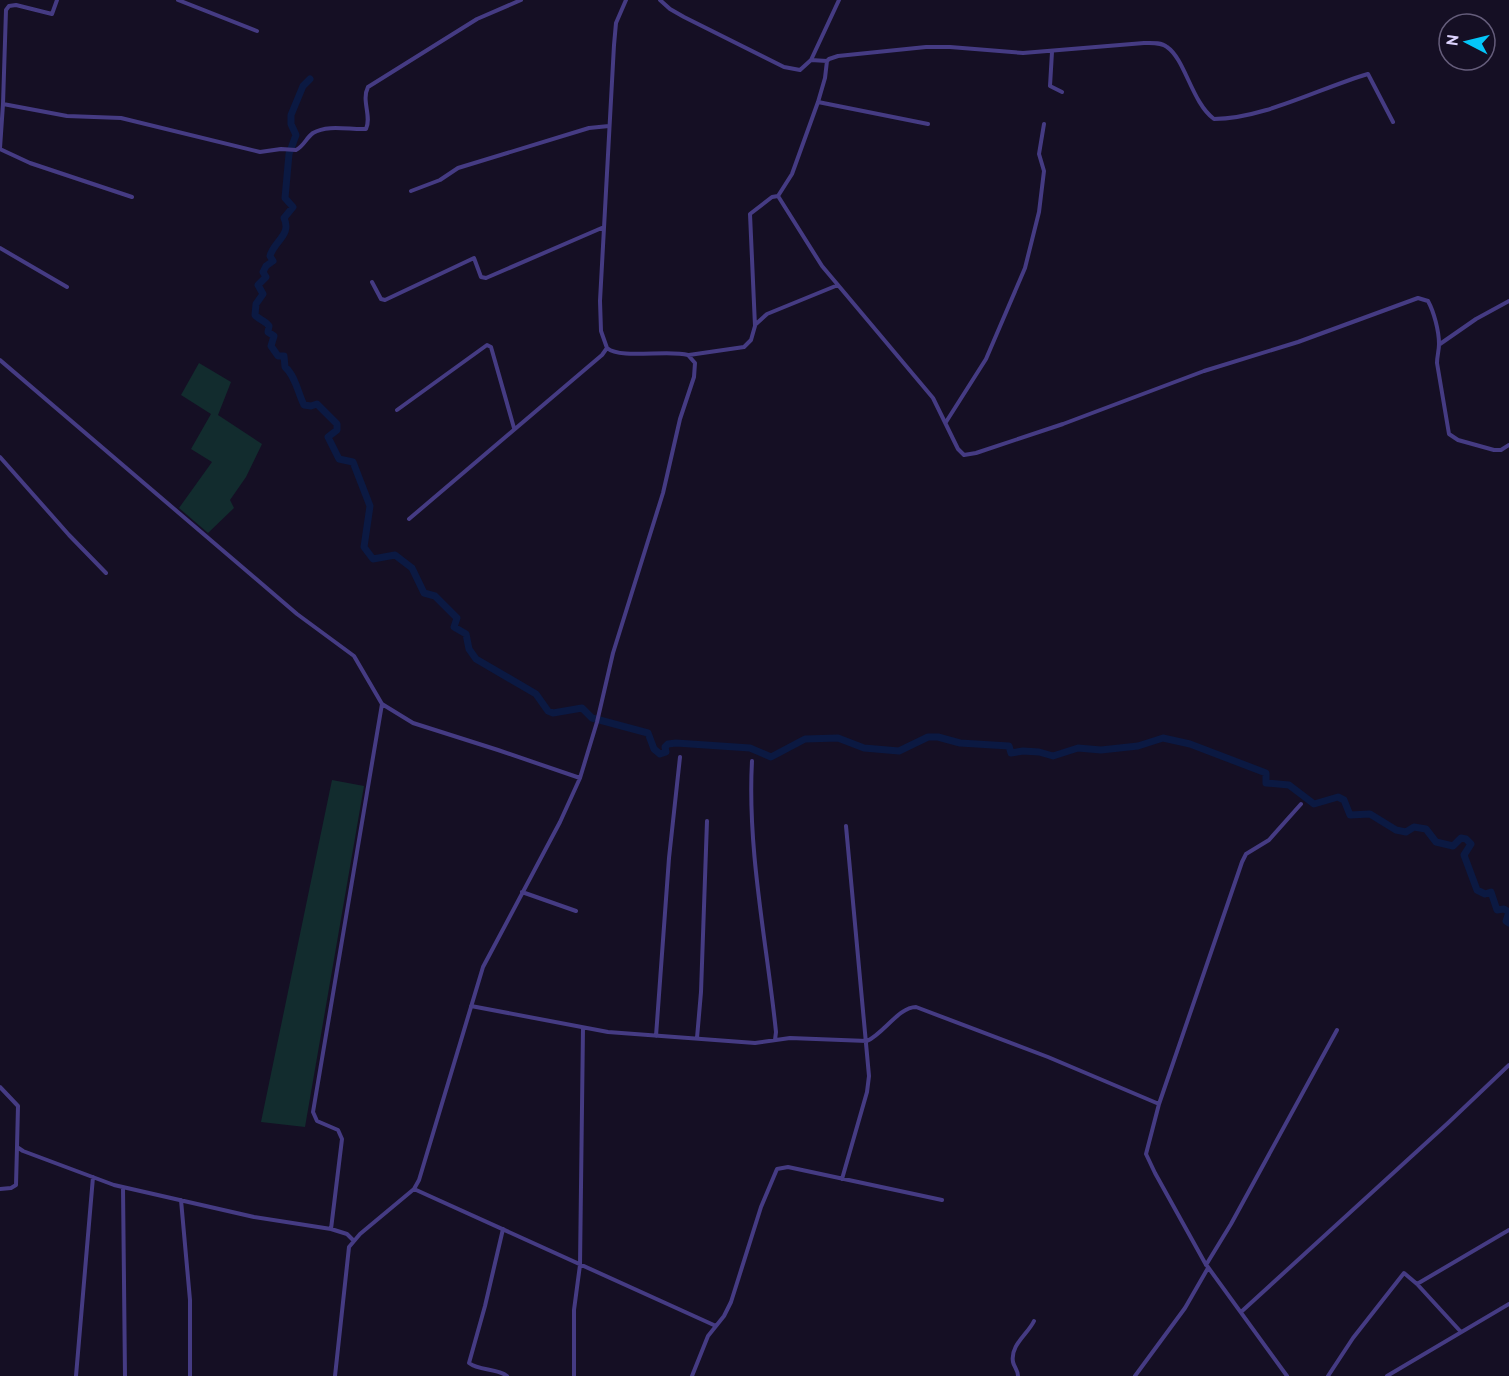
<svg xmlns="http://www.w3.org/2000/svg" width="1509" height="1376" viewBox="0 0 1509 1376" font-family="Overpass,sans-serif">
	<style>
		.green { fill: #122c2e }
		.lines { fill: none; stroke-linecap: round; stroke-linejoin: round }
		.river { stroke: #0b1942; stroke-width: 7 }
		.minor { stroke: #453b83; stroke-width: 4 }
	</style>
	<rect width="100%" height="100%" fill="#150f24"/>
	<path class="green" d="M 199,363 L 231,382 L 218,415 L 262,444 L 246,477 L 230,500 L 234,508 L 208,533 L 179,508 L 212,462 L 191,449 L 211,414 L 181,395 Z
		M 332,780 L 364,786 L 305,1127 L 261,1122 Z"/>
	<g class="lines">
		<path class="river" d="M 310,79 L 303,86 L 291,115 L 291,124 L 296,135 L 289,154 L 285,198 L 293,207 L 284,218 C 292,235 274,241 270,256 L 273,261 L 266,266 L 263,272 L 266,277 L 258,285 L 263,294 L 256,304 L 255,315 C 259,320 265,320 269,326 L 268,332 L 274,336 L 271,346 L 278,356 L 284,356 L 285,367 C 295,375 298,393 304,405 L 311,406 L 317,404 L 337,424 L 337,430 L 328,437 L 339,459 L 353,462 L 370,506 L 364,547 L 373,559 L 395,555 L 412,568 L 424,593 L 435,596 L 457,618 L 454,627 L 466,634 L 469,649 L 476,659 L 536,694 L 548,711 L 553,713 L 582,708 L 592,718 L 648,733 L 654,749 L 660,754 L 666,752 L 665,747 L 668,744 L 676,743 L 750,748 L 771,757 L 805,739 L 838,738 L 864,748 L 899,751 L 928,737 L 938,737 L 960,743 L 1009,746 L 1011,753 L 1023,751 L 1039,752 L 1053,756 L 1078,748 L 1101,750 L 1138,746 L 1163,738 L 1190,744 L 1266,773 L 1266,783 L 1289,785 L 1314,804 L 1338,797 L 1344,800 L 1350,815 L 1370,814 L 1396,830 L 1406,832 L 1414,827 L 1426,829 L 1436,842 L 1453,846 L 1461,838 L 1466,839 L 1471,844 L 1464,855 L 1477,890 L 1485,894 L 1491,892 L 1497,910 L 1504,909 L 1509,912 L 1506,921 L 1509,923"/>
		<path class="minor" d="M 57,0 L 52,14 L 16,5 L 9,6 L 6,10 L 3,104 L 67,116 L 121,118 L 260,152 L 281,149 L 296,150 C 304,146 306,138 313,133 C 328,124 350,130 366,129 C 372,116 361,101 368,87 L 477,19 L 521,0
			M 178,0 L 257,31
			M 660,0 L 670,9 L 684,17 L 784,67 L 800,70 L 811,60 L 839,0
			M 1052,52 L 1050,86 L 1062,92
			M 811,60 L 827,61 L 829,59 L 838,56 L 926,47 L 950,47 L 1023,53 L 1144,43 C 1151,43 1161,42 1167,47 C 1185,59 1192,103 1214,119 C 1263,119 1320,88 1368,74 L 1393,122
			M 818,102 L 928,124
			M 0,148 L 3,104
			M 0,149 L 30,163 L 132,197
			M 411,191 L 440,180 L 458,168 L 589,128 L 609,126
			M 778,196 L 792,174 L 818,102 L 825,78 L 827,61
			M 0,248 L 67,287
			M 372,282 L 381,299 L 385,300 L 474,258 L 481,277 L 486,278 L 604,227
			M 756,324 L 767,314 L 838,285
			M 1440,344 L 1476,319 L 1509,301
			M 689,355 L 744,347 L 751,340 L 755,326 L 750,214 L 772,197 L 778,196 L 822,266 L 933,398 L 958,449 L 964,455 L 976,453 L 1063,424 L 1204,371 L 1298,342 L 1418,298 L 1428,301 C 1434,312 1439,331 1439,344 C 1439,351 1437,356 1437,363 L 1449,434 L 1458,440 L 1494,450 L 1501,450 L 1509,445
			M 0,360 L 297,614 L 354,656 L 382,704 L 313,1112 L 317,1121 L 338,1130 L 342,1139 L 331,1229
			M 397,410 L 487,345 L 491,347 L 514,428
			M 946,422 L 986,359 L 1025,268 L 1039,212 L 1044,171 L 1039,154 L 1044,124
			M 0,457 L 69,535 L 106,573
			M 409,519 L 602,355 L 607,348
			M 382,704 L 413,723 L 498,750 L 580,778
			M 752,761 C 747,850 767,944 776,1032 L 775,1040
			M 522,892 L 576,911
			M 471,1006 L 608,1032 L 755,1043 L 790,1038 L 867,1041 C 883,1034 899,1007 916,1007 L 1048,1057 L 1159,1104
			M 656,1036 L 669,858 L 680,757
			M 697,1038 L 701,992 L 707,821
			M 0,1087 L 18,1106 L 17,1147 L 23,1151 L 114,1185 L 254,1217 L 331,1229 L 347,1234 L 353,1240
			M 842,1179 L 867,1092 L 869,1076 L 846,826
			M 123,1187 L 125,1376
			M 0,1189 L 11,1188 L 16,1185 L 17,1147
			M 414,1189 L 716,1326
			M 181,1200 L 190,1300 L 190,1376
			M 503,1229 L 485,1306 L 469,1363 C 479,1371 497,1368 507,1376
			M 1206,1265 L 1231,1224 L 1337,1030
			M 1417,1284 L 1509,1230
			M 1241,1312 L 1448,1123 L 1509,1065
			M 76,1376 L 93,1177
			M 335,1376 L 349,1247 L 360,1234 L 414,1189 L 419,1180 L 483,967 L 560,822 L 580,778 L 597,722 L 613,653 L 663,493 L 680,419 L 694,377 L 695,363 L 688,355 C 668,349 621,360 607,348 L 601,331 L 600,301 L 614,45 L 616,23 L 626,0
			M 574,1376 L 574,1310 L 580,1265 L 583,1028
			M 692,1376 L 708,1336 L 724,1316 L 731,1302 L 761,1207 L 777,1169 L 788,1167 L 942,1200
			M 1018,1376 C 1018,1370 1014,1367 1013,1362 C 1010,1345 1028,1334 1034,1321
			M 1135,1376 L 1185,1308 L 1208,1268
			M 1287,1376 L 1205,1263 L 1155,1173 L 1146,1154 L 1159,1104 L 1242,862 L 1246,854 L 1269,840 L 1301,804
			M 1328,1376 L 1353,1338 L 1404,1273 L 1417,1284 L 1461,1332
			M 1387,1376 L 1509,1304"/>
	</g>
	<g transform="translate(1467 42) rotate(277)"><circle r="28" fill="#150f24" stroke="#655d7b" stroke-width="1.5"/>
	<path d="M0-4.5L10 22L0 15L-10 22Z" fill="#04c6f9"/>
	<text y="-9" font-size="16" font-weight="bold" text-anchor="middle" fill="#ddd3fe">N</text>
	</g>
</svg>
